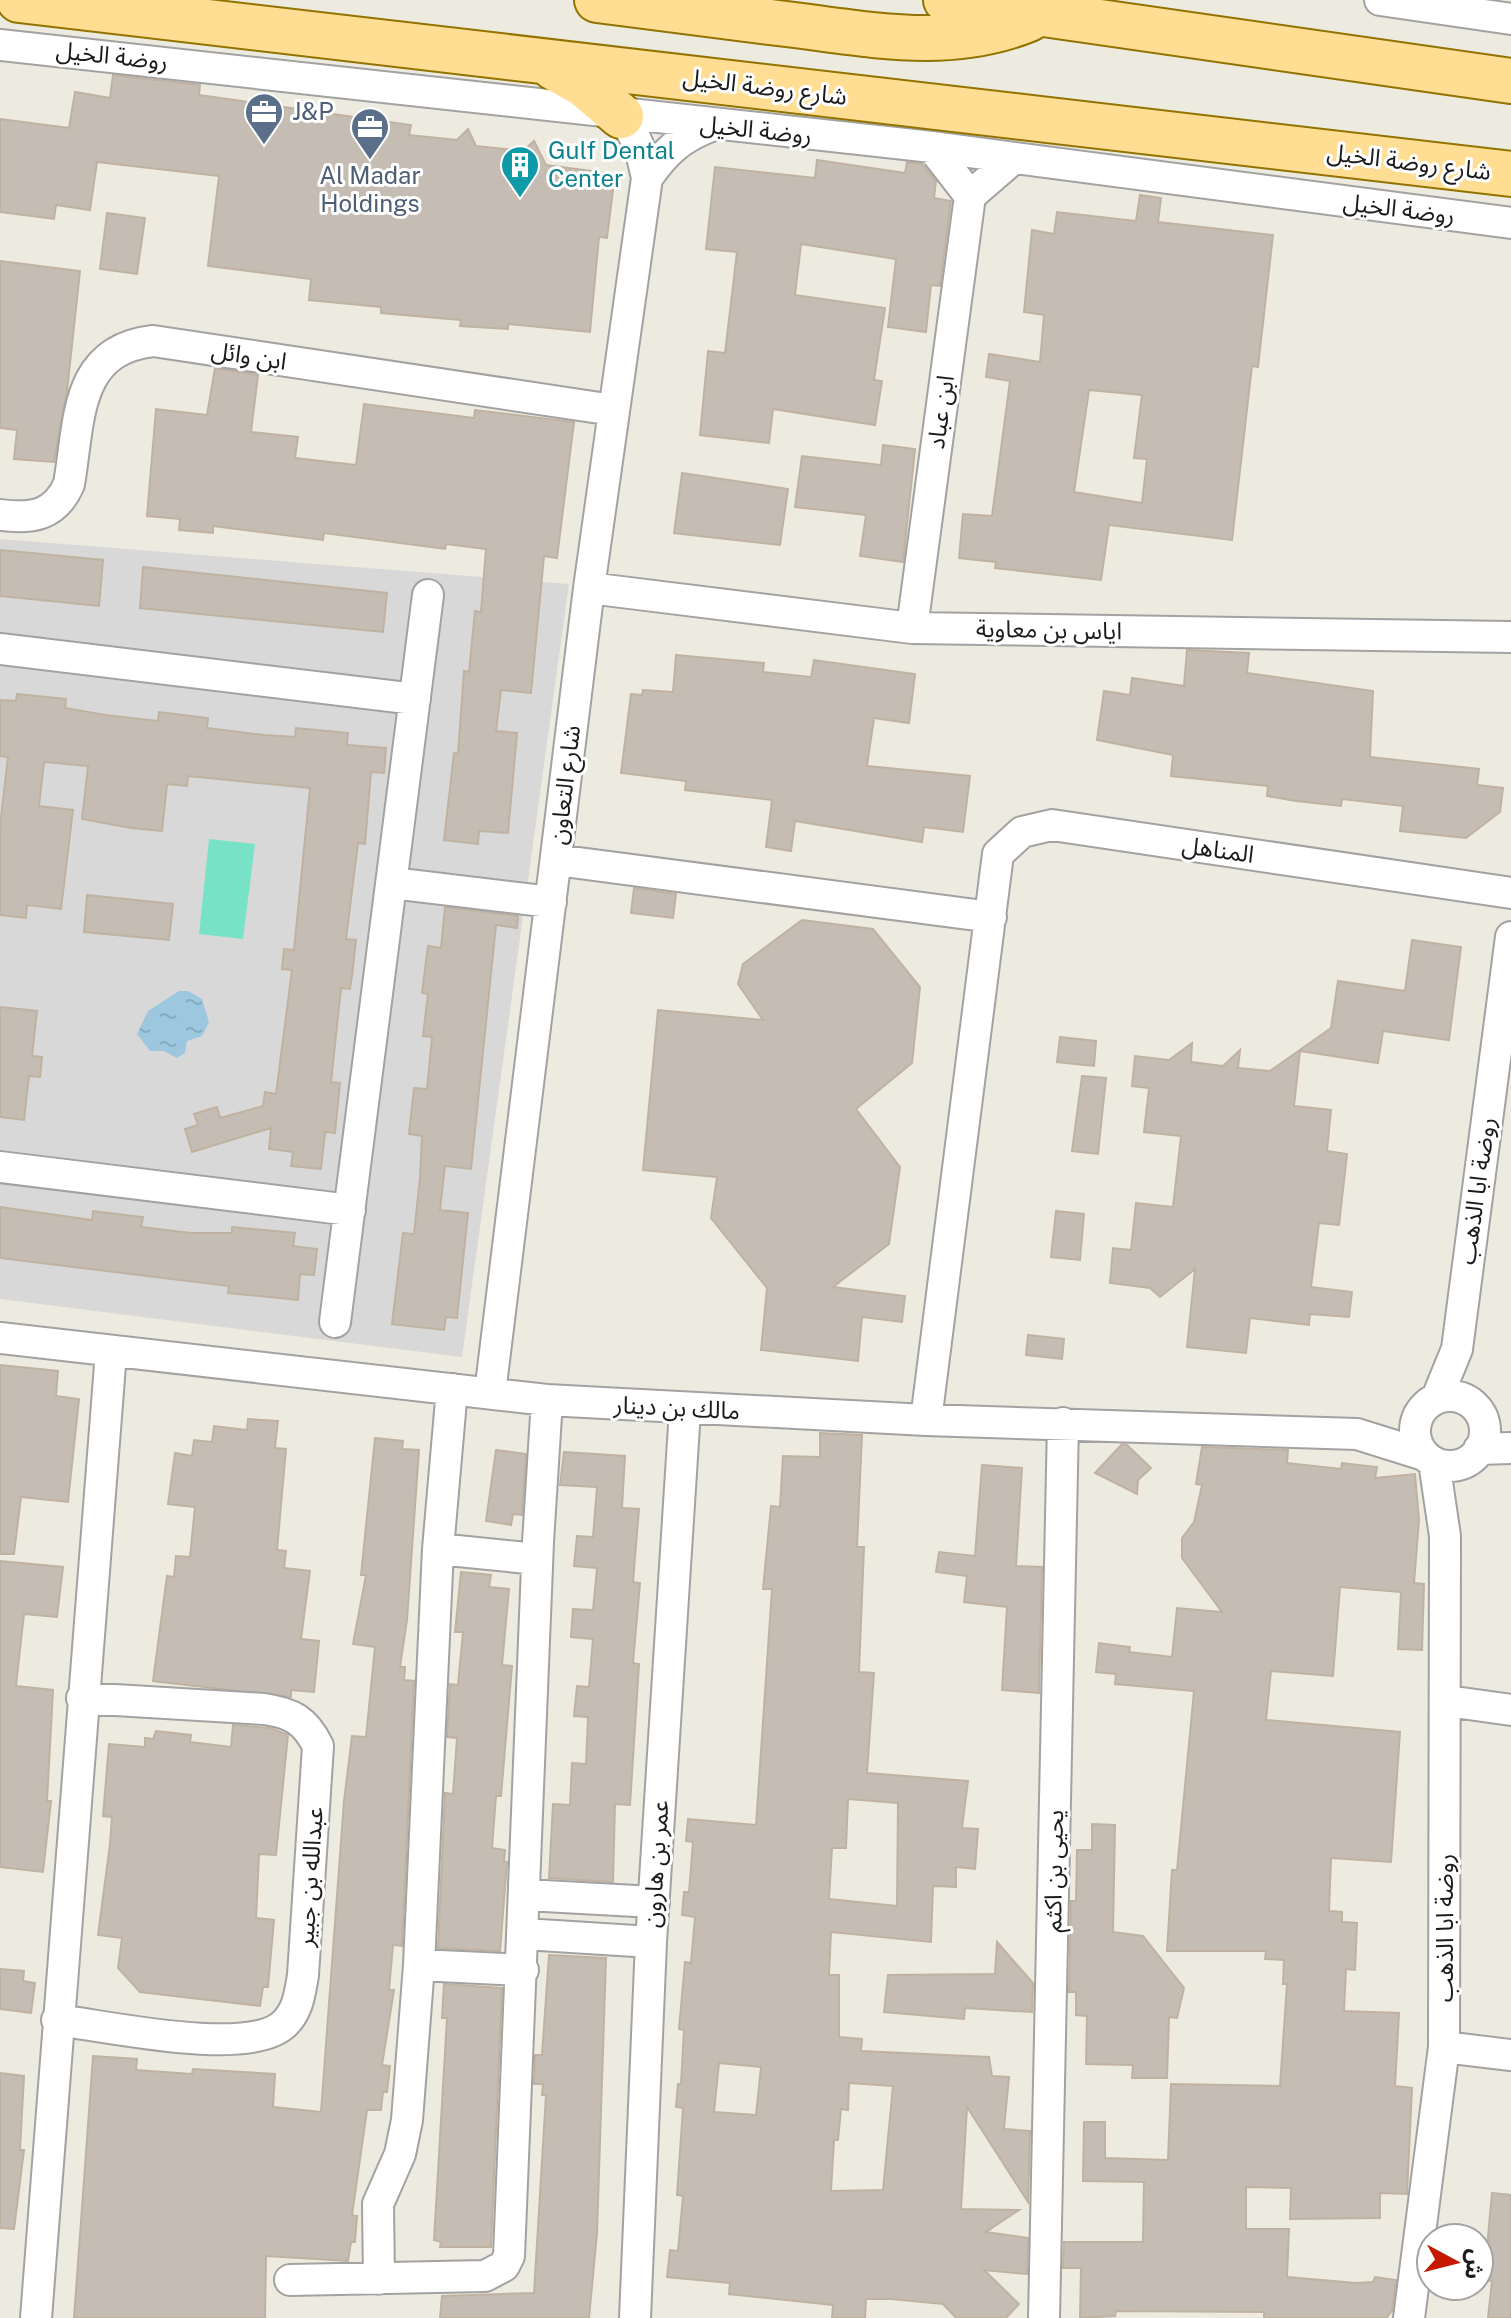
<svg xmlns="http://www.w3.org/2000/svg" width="1511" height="2318" viewBox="0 0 1511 2318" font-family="'Public Sans','Noto Sans Arabic',sans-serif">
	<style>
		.residential { fill: #d9d8d8 }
		.pitch { fill: #77e2c6 }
		.water { fill: url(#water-ripples) }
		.building { fill: #c5bdb3; stroke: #c0b2a1; stroke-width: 2; fill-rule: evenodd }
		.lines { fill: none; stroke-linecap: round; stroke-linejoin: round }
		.minor-casing { stroke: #a2a2a2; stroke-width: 34 }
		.primary-casing { stroke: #927300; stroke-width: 48 }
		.minor { stroke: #fff; stroke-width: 30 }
		.primary { stroke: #ffdd93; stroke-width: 44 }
		.labels { text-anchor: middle; stroke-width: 6; stroke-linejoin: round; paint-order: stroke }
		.street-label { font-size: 24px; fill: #1b1b1b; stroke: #fff }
		.service-label { font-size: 24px; fill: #4e5e75; stroke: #fff; text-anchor: start }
		.culture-label { font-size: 24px; fill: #0d838f; stroke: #fff; text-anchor: start }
	</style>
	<defs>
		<pattern id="water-ripples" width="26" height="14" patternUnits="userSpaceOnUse" patternTransform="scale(2)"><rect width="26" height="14" fill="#9cc7de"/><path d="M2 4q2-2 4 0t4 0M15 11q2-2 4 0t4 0" fill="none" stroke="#86aabe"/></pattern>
	</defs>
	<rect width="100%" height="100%" fill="#edeadf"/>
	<path class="residential" d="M 0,539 L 569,584 L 462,1357 L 0,1299 Z"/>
	<path class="pitch" d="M 209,839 L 255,844 L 243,939 L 199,934 Z"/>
	<path class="water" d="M 179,991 L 188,991 L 202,999 L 209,1022 L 202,1036 L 187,1041 L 185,1053 L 177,1058 L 164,1051 L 150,1051 L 137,1034 L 148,1011 Z"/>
	<path class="building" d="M 113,75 L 200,85 L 199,95 L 411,125 L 409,135 L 457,140 L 468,129 L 476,146 L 523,151 L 534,141 L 546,165 L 615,174 L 607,238 L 599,237 L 590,332 L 508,324 L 508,329 L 460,326 L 461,320 L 381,313 L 381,307 L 309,300 L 311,279 L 208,266 L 219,176 L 97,162 L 90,210 L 56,205 L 54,219 L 0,212 L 0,119 L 69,128 L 75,92 L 110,98 Z
		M 817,160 L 905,173 L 907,162 L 922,164 L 936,181 L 934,198 L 951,201 L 940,286 L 931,285 L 926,332 L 888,327 L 896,259 L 801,244 L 795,295 L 885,308 L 874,380 L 882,381 L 875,425 L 773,409 L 769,443 L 700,435 L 708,351 L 725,353 L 737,252 L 706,249 L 715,167 L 815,178 Z
		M 1140,195 L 1161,198 L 1158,222 L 1273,235 L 1258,367 L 1252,366 L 1232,540 L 1109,525 L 1101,580 L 995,568 L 996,562 L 959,558 L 963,514 L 992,516 L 1010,381 L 986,377 L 989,354 L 1040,362 L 1044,315 L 1024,312 L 1032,230 L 1054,234 L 1057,212 L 1136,221 ZM 1089,390 L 1142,395 L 1134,458 L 1147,459 L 1142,503 L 1074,492 Z
		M 107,213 L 145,218 L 137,274 L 100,269 Z
		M 0,261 L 80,271 L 67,391 L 54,462 L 14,459 L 17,430 L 0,428 Z
		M 215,368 L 258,375 L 251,432 L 298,437 L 295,458 L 356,465 L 364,404 L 474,418 L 475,410 L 574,422 L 557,558 L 544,556 L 531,693 L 501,690 L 496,731 L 517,733 L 508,833 L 479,831 L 478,844 L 444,840 L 454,753 L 458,754 L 464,671 L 469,672 L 475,611 L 481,612 L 486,549 L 446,544 L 445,549 L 324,533 L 323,540 L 213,526 L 213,533 L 179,530 L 180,519 L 147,516 L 156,409 L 207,415 Z
		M 883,445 L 915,449 L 903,562 L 860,556 L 866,515 L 795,507 L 802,456 L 881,465 Z
		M 682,473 L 788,489 L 780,545 L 674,533 Z
		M 0,550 L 103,560 L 99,606 L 0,596 Z
		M 143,567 L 387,593 L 383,632 L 140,608 Z
		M 1187,650 L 1249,653 L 1247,673 L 1373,691 L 1370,757 L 1479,769 L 1477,785 L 1503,788 L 1500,812 L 1466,838 L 1400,831 L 1403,806 L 1342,799 L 1341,806 L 1296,801 L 1267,796 L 1268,786 L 1171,776 L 1173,755 L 1097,740 L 1104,691 L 1130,695 L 1132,678 L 1184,686 Z
		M 676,655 L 764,663 L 763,672 L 811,677 L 814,660 L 915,674 L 909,723 L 874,718 L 867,766 L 970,776 L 963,832 L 924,827 L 922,842 L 795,821 L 791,851 L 766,847 L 772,800 L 685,790 L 686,781 L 621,773 L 631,694 L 642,695 L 643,690 L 673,692 Z
		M 17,694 L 66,699 L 65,708 L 105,715 L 158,721 L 159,712 L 208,718 L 207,728 L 265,735 L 295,737 L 296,728 L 348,733 L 347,745 L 386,748 L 384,773 L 371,772 L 365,844 L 358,843 L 346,939 L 356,940 L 352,976 L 350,989 L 341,988 L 331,1082 L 340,1083 L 335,1133 L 325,1132 L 321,1169 L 291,1166 L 293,1152 L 269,1149 L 271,1128 L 192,1152 L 185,1129 L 198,1125 L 194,1114 L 217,1107 L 220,1118 L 263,1106 L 265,1092 L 276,1094 L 292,970 L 282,969 L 284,949 L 294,950 L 310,788 L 188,776 L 187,786 L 167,784 L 162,831 L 131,828 L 82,819 L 88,766 L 44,762 L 39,806 L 73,810 L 61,909 L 27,905 L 26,918 L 0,915 L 0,826 L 8,757 L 0,756 L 0,700 L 16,701 Z
		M 634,888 L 676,894 L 673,918 L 631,913 Z
		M 87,895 L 173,904 L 169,940 L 84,932 Z
		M 445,907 L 518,916 L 517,928 L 496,925 L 471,1169 L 445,1166 L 440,1210 L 468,1213 L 457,1318 L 446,1317 L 444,1330 L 392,1324 L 403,1233 L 414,1234 L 420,1177 L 422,1136 L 409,1134 L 414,1088 L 427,1089 L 432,1037 L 423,1036 L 428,994 L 422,993 L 428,946 L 441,948 Z
		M 802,920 L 873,929 L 920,987 L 912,1063 L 856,1109 L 900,1167 L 889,1244 L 833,1287 L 905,1296 L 902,1322 L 862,1317 L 858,1361 L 761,1350 L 767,1288 L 711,1218 L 717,1177 L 643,1170 L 658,1010 L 763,1020 L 738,984 L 743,964 Z
		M 1412,940 L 1461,947 L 1449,1040 L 1383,1031 L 1378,1063 L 1300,1051 L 1294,1106 L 1331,1110 L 1327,1151 L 1347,1154 L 1339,1225 L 1319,1223 L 1311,1287 L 1352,1292 L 1349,1317 L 1310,1314 L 1309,1325 L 1250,1318 L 1246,1353 L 1187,1347 L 1195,1269 L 1160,1297 L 1150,1288 L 1110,1283 L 1113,1248 L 1131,1250 L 1136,1203 L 1173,1207 L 1181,1136 L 1144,1132 L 1149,1088 L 1132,1086 L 1135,1056 L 1169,1060 L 1192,1043 L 1191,1062 L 1223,1066 L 1240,1050 L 1238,1068 L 1270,1071 L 1331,1028 L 1338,981 L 1405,991 Z
		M 0,1007 L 37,1011 L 32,1056 L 42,1057 L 40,1077 L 29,1076 L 24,1120 L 0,1117 Z
		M 1060,1037 L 1096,1041 L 1094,1066 L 1057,1062 Z
		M 1082,1076 L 1106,1078 L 1098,1154 L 1072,1151 Z
		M 0,1207 L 92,1220 L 93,1211 L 143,1217 L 141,1227 L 191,1233 L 232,1233 L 232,1227 L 295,1233 L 293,1246 L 317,1249 L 314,1275 L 300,1274 L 298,1300 L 228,1293 L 229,1286 L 0,1258 Z
		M 1056,1211 L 1084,1214 L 1080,1260 L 1051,1257 Z
		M 1028,1335 L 1064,1339 L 1062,1359 L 1026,1355 Z
		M 0,1365 L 58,1371 L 56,1396 L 79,1399 L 68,1502 L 21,1497 L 14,1554 L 0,1554 Z
		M 248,1419 L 278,1421 L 275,1448 L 286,1449 L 277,1550 L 286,1551 L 284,1568 L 310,1571 L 301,1639 L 319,1641 L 314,1692 L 291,1690 L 291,1697 L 153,1681 L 167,1576 L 174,1577 L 176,1556 L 190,1557 L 195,1507 L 168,1504 L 175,1453 L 192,1456 L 194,1440 L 212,1442 L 214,1426 L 247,1430 Z
		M 820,1433 L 862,1435 L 857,1547 L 864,1547 L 859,1672 L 874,1673 L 867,1773 L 968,1781 L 962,1828 L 978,1829 L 975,1869 L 956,1867 L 956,1887 L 933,1886 L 931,1942 L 831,1932 L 829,1975 L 839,1975 L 839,2037 L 862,2039 L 861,2051 L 989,2057 L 992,2076 L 1009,2077 L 1004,2129 L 1030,2131 L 1028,2202 L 967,2107 L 961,2209 L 1019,2210 L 986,2232 L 1028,2238 L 1027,2274 L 984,2270 L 1019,2304 L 1006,2318 L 956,2318 L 943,2304 L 891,2299 L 866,2299 L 865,2318 L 832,2318 L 833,2305 L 729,2294 L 730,2283 L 667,2277 L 670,2250 L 678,2251 L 683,2196 L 677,2195 L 683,2108 L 676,2107 L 678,2084 L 681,2084 L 684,2030 L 679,2029 L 685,1962 L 691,1963 L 695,1917 L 682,1915 L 684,1892 L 689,1892 L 693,1842 L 686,1841 L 688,1819 L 756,1825 L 772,1589 L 763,1589 L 771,1506 L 780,1507 L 783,1456 L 820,1457 ZM 848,1799 L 898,1803 L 897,1906 L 829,1899 L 832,1848 L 846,1848 ZM 719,2063 L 761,2067 L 756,2115 L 714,2112 ZM 849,2083 L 893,2086 L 883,2190 L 831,2191 L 834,2140 L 838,2140 L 841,2109 L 848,2110 Z
		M 375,1438 L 403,1441 L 402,1449 L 419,1450 L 407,1620 L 400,1667 L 405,1667 L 404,1680 L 414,1681 L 402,1946 L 393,1945 L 389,1990 L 394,1990 L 382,2065 L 390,2066 L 387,2092 L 383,2092 L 381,2110 L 367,2110 L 352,2215 L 357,2216 L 355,2242 L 351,2242 L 348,2261 L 266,2256 L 265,2318 L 74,2318 L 93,2056 L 137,2059 L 136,2070 L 192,2074 L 193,2069 L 275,2074 L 273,2107 L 321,2112 L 344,1801 L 352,1736 L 366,1737 L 375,1647 L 353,1644 L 366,1575 L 361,1575 Z
		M 1122,1444 L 1127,1445 L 1151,1468 L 1138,1480 L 1137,1494 L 1095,1473 Z
		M 1202,1447 L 1288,1450 L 1287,1463 L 1341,1469 L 1342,1463 L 1377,1467 L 1375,1478 L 1415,1474 L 1419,1520 L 1414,1583 L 1424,1584 L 1422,1650 L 1398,1649 L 1401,1592 L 1340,1587 L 1333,1676 L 1271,1671 L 1266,1720 L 1400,1732 L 1391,1862 L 1331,1858 L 1329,1911 L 1342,1912 L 1342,1922 L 1357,1923 L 1355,1970 L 1346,1969 L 1344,2011 L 1399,2013 L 1395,2086 L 1412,2088 L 1407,2194 L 1380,2193 L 1380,2218 L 1290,2219 L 1291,2188 L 1246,2187 L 1246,2229 L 1289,2229 L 1287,2277 L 1356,2283 L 1373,2282 L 1375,2277 L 1396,2280 L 1392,2311 L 1386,2318 L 1264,2318 L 1264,2312 L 1116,2311 L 1115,2316 L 1080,2318 L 1081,2268 L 1063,2268 L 1064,2242 L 1143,2242 L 1144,2182 L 1083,2181 L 1084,2122 L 1105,2122 L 1105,2158 L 1168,2160 L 1171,2084 L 1280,2086 L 1287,1984 L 1283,1984 L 1284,1960 L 1265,1959 L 1266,1951 L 1167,1951 L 1172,1870 L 1177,1870 L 1194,1691 L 1115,1684 L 1116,1674 L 1096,1672 L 1099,1643 L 1130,1647 L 1129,1652 L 1172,1657 L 1177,1608 L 1222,1612 L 1182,1558 L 1182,1538 L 1194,1522 L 1202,1485 L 1196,1484 Z
		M 496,1450 L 526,1454 L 522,1515 L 513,1514 L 511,1525 L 486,1521 Z
		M 564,1452 L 625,1456 L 622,1508 L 639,1509 L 633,1582 L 640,1583 L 633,1663 L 639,1664 L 630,1805 L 615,1804 L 613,1882 L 549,1878 L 553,1804 L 570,1805 L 572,1763 L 586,1764 L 588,1717 L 574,1716 L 577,1686 L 589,1687 L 593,1639 L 571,1637 L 573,1609 L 593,1610 L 597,1568 L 574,1566 L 577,1536 L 593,1537 L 597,1487 L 560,1485 Z
		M 982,1465 L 1022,1468 L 1016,1566 L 1042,1567 L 1039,1693 L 1002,1690 L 1007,1607 L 964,1602 L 967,1576 L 936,1572 L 939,1552 L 975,1556 Z
		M 0,1561 L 63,1567 L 57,1617 L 24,1614 L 16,1686 L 53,1690 L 47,1801 L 51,1801 L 43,1872 L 0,1867 Z
		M 461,1572 L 491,1575 L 489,1587 L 509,1589 L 502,1665 L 512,1666 L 501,1796 L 496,1796 L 492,1848 L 505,1850 L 504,1862 L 507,1862 L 500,1951 L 438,1948 L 445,1793 L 453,1794 L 457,1738 L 447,1737 L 450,1684 L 458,1685 L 463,1632 L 455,1632 Z
		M 233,1725 L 270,1728 L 288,1735 L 276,1855 L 259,1854 L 256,1918 L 274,1920 L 268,1987 L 263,1987 L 260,2006 L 140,1992 L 118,1968 L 122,1938 L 98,1935 L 110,1844 L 112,1817 L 103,1816 L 109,1744 L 145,1747 L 145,1738 L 153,1739 L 156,1731 L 191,1735 L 190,1742 L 231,1747 Z
		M 1092,1824 L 1115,1825 L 1113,1932 L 1143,1936 L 1184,1988 L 1177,2018 L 1169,2017 L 1167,2078 L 1132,2078 L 1133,2065 L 1086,2064 L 1087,2016 L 1076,2015 L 1076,1992 L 1069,1992 L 1071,1901 L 1076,1901 L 1077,1850 L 1092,1850 Z
		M 997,1942 L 1033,1983 L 1032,2012 L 965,2008 L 964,2019 L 884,2012 L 888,1975 L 995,1974 Z
		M 549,1955 L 606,1958 L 597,2233 L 589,2318 L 440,2318 L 442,2296 L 534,2293 L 546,2095 L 542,2095 L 543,2084 L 534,2084 L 535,2055 L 542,2055 Z
		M 0,1969 L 24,1971 L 23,1981 L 35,1983 L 31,2013 L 0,2009 Z
		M 444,1984 L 502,1988 L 491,2247 L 440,2247 L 441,2242 L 434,2240 L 447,2018 L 442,2018 Z
		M 0,2073 L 24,2076 L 20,2150 L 24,2150 L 14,2229 L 0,2228 Z
		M 1492,2193 L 1511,2195 L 1511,2318 L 1488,2318 L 1492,2281 L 1484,2280 Z"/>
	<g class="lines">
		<defs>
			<path id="minor" d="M 1380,0 L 1511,19
				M 0,45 L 932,147 L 1511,223
				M 932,147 L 970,196
				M 647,178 C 666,151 680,138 711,126
				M 0,515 C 32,519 55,516 69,484 C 80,421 74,350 153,341 L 613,410
				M 589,588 L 912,628 L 1511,637
				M 912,628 L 970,196 L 1014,158
				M 0,649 L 415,699
				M 556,860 L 991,917
				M 392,883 L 551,902
				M 0,1167 L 350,1210
				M 335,1322 L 428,595
				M 0,1338 L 547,1400 L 926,1420 L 1357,1434 L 1424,1455
				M 490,1393 L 589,588 L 647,178 C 642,154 637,135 621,116
				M1415 1431a35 35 0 1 1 70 0a35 35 0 1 1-70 0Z
				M 1437,1398 L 1457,1349 L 1511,937
				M 926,1420 L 998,854 L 1022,832 L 1052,825 L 1511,893
				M 1479,1449 L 1511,1448
				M 438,1549 L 537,1559
				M 1447,1701 L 1511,1710
				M 526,1895 L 654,1902
				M 524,1934 L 651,1942
				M 419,1965 L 523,1970
				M 57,2020 C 107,2026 246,2057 283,2025 C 298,2012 300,1993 303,1975 L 318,1746 C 305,1720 292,1713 264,1709 L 82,1698
				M 1444,2047 L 1511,2055
				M 379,2279 L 378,2204 L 400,2154 L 407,2120 L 419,1965 L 438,1549 L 452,1389
				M 290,2280 L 485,2276 L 504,2266 L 509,2256 L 538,1542 L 547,1400
				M 36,2318 L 111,1352
				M 635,2318 L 651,1942 L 685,1410
				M 1044,2318 L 1063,1423
				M 1409,2318 L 1444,2047 L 1445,1536 L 1434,1462"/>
			<path id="primary" d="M 19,0 L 1511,174
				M 597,0 C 660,8 723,16 786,24 C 869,34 950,52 1029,19
				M 946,0 L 1511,81
				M 553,67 L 583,84 L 621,116"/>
		</defs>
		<use href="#minor" class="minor-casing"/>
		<use href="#primary" class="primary-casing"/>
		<use href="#minor" class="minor"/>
		<use href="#primary" class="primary"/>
	</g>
	<defs>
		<symbol id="office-pin" viewBox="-11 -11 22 30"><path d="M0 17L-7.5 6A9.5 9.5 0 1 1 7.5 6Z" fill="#5c6f8a" stroke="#fff"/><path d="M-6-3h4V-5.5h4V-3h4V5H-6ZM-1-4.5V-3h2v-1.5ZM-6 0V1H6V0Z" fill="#fff"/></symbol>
		<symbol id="building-pin" viewBox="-11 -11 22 30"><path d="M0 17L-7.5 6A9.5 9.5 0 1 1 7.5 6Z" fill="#0f9aa8" stroke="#fff"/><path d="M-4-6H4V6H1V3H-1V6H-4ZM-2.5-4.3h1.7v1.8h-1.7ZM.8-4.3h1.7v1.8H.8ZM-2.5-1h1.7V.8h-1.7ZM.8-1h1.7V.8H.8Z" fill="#fff"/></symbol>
	</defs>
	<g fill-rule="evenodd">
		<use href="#office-pin" x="242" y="90" width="44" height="60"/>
		<use href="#office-pin" x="348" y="105" width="44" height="60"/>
		<use href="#building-pin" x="498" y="143" width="44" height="60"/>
	</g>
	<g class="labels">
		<g class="street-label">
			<text transform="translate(112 56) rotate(6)" y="8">روضة الخيل</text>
			<text transform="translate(765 87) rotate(7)" y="8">شارع روضة الخيل</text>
			<text transform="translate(756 130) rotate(6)" y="8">روضة الخيل</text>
			<text transform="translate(1409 162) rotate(7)" y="8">شارع روضة الخيل</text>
			<text transform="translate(1399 209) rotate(7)" y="8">روضة الخيل</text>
			<text transform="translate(249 356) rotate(9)" y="8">ابن وائل</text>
			<text transform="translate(941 412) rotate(-82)" y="8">ابن عباد</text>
			<text transform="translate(1049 630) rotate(1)" y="8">اياس بن معاوية</text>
			<text transform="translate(565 785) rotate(-83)" y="8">شارع التعاون</text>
			<text transform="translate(1218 850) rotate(8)" y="8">المناهل</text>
			<text transform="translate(1477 1191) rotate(-82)" y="8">روضة ابا الذهب</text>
			<text transform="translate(677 1408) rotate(3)" y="8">مالك بن دينار</text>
			<text transform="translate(656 1864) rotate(-86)" y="8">عمر بن هارون</text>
			<text transform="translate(1054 1871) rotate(-89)" y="8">يحيى بن اكثم</text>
			<text transform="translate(310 1877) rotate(-86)" y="8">عبدالله بن جبير</text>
			<text transform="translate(1445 1928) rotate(-90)" y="8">روضة ابا الذهب</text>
		</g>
		<g class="service-label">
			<text x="292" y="120">J&amp;P</text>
			<text x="370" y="184" text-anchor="middle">Al Madar<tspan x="370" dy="28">Holdings</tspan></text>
		</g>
		<g class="culture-label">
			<text x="548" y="159">Gulf Dental<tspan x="548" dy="28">Center</tspan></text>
		</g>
	</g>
	<g transform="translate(1455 2262) rotate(97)"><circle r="38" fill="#ffffff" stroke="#a4a4a4" stroke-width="2"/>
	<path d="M0-6L14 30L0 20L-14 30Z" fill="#c61800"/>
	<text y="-12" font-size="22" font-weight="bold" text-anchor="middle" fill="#1b1b1b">ش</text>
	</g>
</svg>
